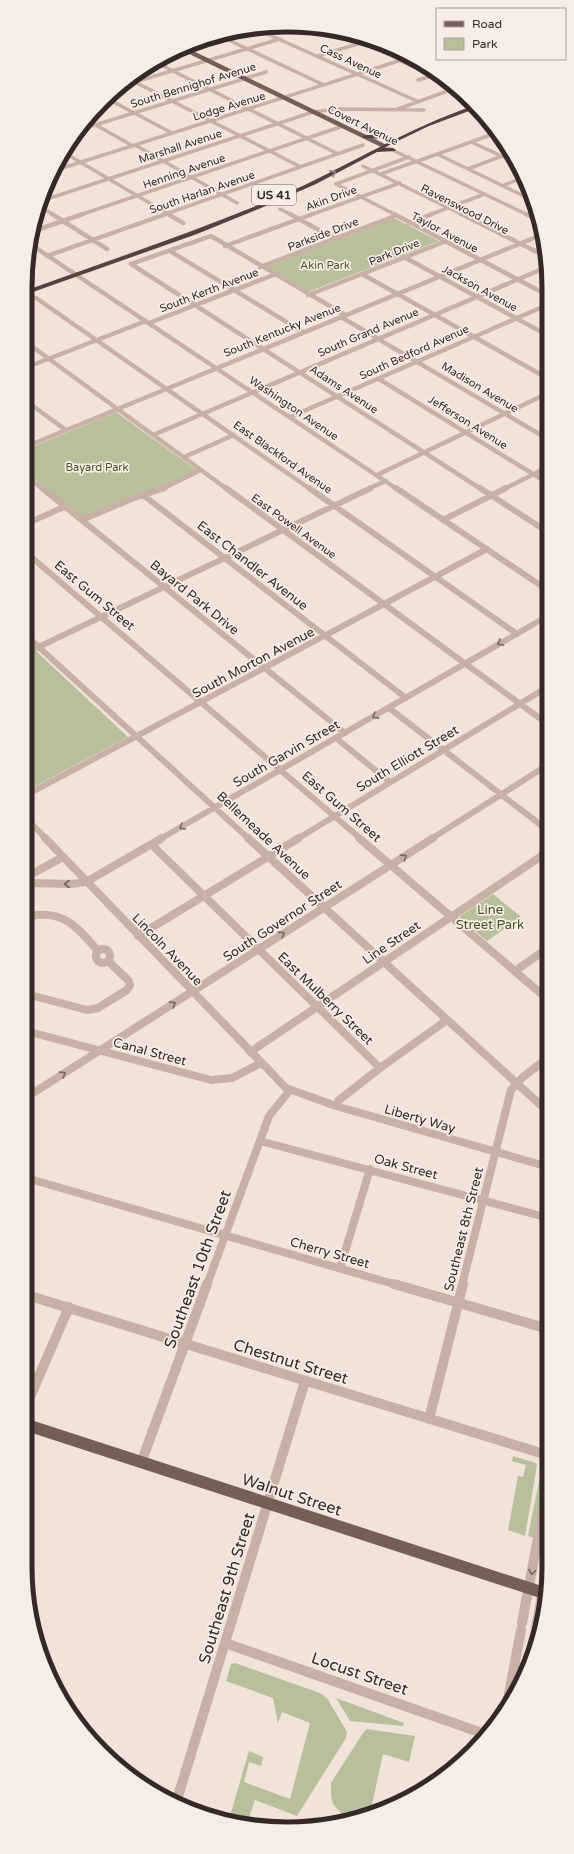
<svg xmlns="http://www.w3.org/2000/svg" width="574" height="1854" viewBox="0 0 574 1854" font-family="'Varela Round',sans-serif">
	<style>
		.green { fill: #b8bf9a }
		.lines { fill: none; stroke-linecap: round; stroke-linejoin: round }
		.minor-far4 { stroke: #c8b0a6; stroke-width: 3.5 }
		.minor-far3 { stroke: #c8b0a6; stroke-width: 4.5 }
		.minor-far2 { stroke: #c8b0a6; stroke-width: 6 }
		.minor-far1 { stroke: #c8b0a6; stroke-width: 8 }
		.minor { stroke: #c8b0a6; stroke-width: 10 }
		.major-far1 { stroke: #765e58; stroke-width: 4.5 }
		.major { stroke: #765e58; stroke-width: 12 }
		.highway { fill: #55423e; fill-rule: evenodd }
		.oneway { stroke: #968681 }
		.oneway2 { stroke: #776660 }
		.labels { text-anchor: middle; stroke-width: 3.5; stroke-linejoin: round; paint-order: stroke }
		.far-street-label { font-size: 11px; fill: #342927; stroke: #f8ede6 }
		.far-park-label { font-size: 11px; fill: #4a522b; stroke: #f8ede6 }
		.shield { fill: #f8ede6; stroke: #6f6460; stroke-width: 1 }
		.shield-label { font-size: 12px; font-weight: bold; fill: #342927 }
		.street-label { font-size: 13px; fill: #342927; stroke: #f8ede6 }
		.park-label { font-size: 13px; fill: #4a522b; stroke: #f8ede6 }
		.near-street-label { font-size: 16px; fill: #342927; stroke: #f8ede6 }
		.rim { fill: none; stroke: #342927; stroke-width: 5 }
	</style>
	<rect width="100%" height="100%" fill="#f1e2da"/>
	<path class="green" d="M 394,218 L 439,241 L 308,292 L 266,267 Z
		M 116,412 L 198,471 L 164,488 L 83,518 L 30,476 L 30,448 Z
		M 36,651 L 128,737 L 30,789 L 30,654 Z
		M 493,894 L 521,917 L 487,941 L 459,917 Z
		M 513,1456 L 536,1463 L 537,1465 L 525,1536 L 508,1530 L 518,1476 L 523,1477 L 526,1465 L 512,1461 Z
		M 544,1466 L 544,1481 L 534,1538 L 528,1536 L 542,1467 Z
		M 235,1663 L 320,1693 L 327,1698 L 347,1732 L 346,1738 L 297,1816 L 255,1800 L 247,1823 L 230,1816 L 249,1751 L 263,1757 L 261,1766 L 249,1762 L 244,1782 L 290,1799 L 310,1723 L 282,1712 L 278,1723 L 273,1698 L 226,1681 L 231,1664 Z
		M 336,1698 L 404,1723 L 403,1726 L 350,1721 Z
		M 367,1729 L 415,1736 L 409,1762 L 383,1754 L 370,1813 L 355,1820 L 348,1821 L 333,1804 L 331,1796 L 331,1783 L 363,1733 Z"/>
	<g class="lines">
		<path class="minor-far4" d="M 254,28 L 417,101
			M 218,35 L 324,85
			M 318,56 L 367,41
			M 400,61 L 440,78
			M 155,62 L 338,154
			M 129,79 L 301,167
			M 418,80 L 435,75
			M 121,86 L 280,39
			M 106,98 L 172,133
			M 398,109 L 453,89
			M 476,112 L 481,112
			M 87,120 L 133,146
			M 79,130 L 266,72
			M 471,142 L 517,163
			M 135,145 L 237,203
			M 384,146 L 528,215
			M 63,152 L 170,215
			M 437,154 L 530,199
			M 418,161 L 496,133
			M 363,166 L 463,215
			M 468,169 L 510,153
			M 53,171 L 411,57
			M 381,174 L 417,161
			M 336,184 L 396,215
			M 336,184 L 409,157
			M 502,186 L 524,177
			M 41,201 L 313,112 L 338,109 L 424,110
			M 39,206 L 54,215
			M 280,209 L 292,215
			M 80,215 L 343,126
			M 163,215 L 363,145
			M 310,215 L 400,183
			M 429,215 L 485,194"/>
		<path class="minor-far3" d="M 52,214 L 107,249
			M 168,214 L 183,223
			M 290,214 L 335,239
			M 394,214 L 547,295
			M 461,214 L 547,257
			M 526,214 L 536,219
			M 409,223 L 432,214
			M 31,232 L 83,214
			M 30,244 L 397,489
			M 225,246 L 313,214
			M 170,251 L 303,332
			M 47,256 L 166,214
			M 404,257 L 547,335
			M 131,264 L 481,489
			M 131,264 L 211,236 L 345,315
			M 260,267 L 395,216
			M 362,274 L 547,378
			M 308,295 L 444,242
			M 36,298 L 310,489
			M 341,317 L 546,438
			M 149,323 L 276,274
			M 30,345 L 227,489
			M 30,366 L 146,321
			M 379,379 L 546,482
			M 30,404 L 66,430
			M 290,417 L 547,305
			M 153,435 L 547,267
			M 30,445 L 541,235
			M 184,457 L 234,435
			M 377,475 L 546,394
			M 30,479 L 43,489
			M 162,489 L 201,470
			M 368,489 L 386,481
			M 504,489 L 546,468"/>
		<path class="minor-far2" d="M 42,488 L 345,733
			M 226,488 L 546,723
			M 309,488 L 517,634
			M 396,488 L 546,589
			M 480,488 L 546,531
			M 143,495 L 406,698
			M 82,520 L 134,498 L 165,488
			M 443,520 L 506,488
			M 30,522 L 64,507
			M 30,556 L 361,839
			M 30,639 L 249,839
			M 30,651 L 371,488
			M 389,708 L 546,829
			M 336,738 L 390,782
			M 30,793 L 487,549
			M 30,822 L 46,839
			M 160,839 L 546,617
			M 297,839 L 546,688
			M 431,839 L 546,766"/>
		<path class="minor-far1" d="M 45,838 L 286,1088 L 336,1106 L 545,1166
			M 248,838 L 545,1109
			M 359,838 L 545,997
			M 152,845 L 380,1068
			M 30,875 L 63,857
			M 30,883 L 71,884 L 86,882 L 162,838
			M 30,916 C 64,910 77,927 98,951
			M 138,936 L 299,838
			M96 956a7 7 0 1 1 14 0a7 7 0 1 1-14 0Z
			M 515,971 L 545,950
			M 30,995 L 87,1010 L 98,1008 L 127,990 L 130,985 L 129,981 L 108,961
			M 30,1032 L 211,1080 L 232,1078 L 261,1063
			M 250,1052 L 546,853
			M 30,1095 L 433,838
			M 336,1106 L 339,1100 L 380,1068 L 447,1020
			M 260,1141 L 545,1217
			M 30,1179 L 397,1285
			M 340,1268 L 370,1169
			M 207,1285 L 269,1116 L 290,1090
			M 462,1285 L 511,1090 L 523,1077 L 545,1060"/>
		<path class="minor" d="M 394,1284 L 545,1328
			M 30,1296 L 544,1454
			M 30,1397 L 69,1307
			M 429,1419 L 463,1284
			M 141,1463 L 207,1284
			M 522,1623 L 544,1506
			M 536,1628 L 544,1585
			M 225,1643 L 485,1734
			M 532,1646 L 535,1634
			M 506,1710 L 521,1630
			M 176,1803 L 305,1381"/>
		<path class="major-far1" d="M 182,48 L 384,146"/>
		<path class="major" d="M 30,1426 L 544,1593"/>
		<path class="highway" d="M 473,106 L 477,108 L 429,126 L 383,148 L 393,148 L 396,150 L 395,151 L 377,152 L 316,184 L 261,208 L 197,234 L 30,293 L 30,289 C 116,258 203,229 287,193 C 350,165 408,128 473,106 Z
			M 365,135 L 387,135 L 390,137 L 387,139 L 363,138 L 362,137 Z"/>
	</g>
	<defs><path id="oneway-chevron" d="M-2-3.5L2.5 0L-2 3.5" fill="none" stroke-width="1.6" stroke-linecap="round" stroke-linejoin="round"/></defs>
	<use class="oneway" href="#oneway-chevron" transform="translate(333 173) rotate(-28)"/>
	<g class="oneway2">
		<use href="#oneway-chevron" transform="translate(500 643) rotate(150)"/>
		<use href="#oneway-chevron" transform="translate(375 716) rotate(151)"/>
		<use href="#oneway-chevron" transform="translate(182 827) rotate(149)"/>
		<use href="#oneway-chevron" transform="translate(404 857) rotate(-33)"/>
		<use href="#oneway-chevron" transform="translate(67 884) rotate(180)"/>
		<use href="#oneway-chevron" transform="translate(282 934) rotate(-33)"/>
		<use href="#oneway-chevron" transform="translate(173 1004) rotate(-33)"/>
		<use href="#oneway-chevron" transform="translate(63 1074) rotate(-32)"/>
		<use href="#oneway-chevron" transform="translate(532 1572) rotate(101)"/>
	</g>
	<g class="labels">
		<g class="far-street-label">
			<text transform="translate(351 61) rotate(25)" y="4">Cass Avenue</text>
			<text transform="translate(193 85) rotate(-17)" y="4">South Bennighof Avenue</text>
			<text transform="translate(229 106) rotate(-17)" y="4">Lodge Avenue</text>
			<text transform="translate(363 125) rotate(26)" y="4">Covert Avenue</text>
			<text transform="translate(180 146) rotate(-18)" y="4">Marshall Avenue</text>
			<text transform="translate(184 171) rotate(-19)" y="4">Henning Avenue</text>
			<text transform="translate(202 192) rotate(-19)" y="4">South Harlan Avenue</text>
			<text transform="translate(331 198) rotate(-20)" y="4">Akin Drive</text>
			<text transform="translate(465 209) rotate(27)" y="4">Ravenswood Drive</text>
			<text transform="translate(445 232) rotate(28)" y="4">Taylor Avenue</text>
			<text transform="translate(323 234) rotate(-21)" y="4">Parkside Drive</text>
			<text transform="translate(394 252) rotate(-22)" y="4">Park Drive</text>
			<text transform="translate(480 288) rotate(29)" y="4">Jackson Avenue</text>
			<text transform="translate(209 290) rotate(-21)" y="4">South Kerth Avenue</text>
			<text transform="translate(282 330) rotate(-22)" y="4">South Kentucky Avenue</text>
			<text transform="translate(368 332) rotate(-23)" y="4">South Grand Avenue</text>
			<text transform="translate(414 352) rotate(-24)" y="4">South Bedford Avenue</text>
			<text transform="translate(480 387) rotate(31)" y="4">Madison Avenue</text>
			<text transform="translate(344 389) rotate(33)" y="4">Adams Avenue</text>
			<text transform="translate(294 408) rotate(34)" y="4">Washington Avenue</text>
			<text transform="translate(468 422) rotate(32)" y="4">Jefferson Avenue</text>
			<text transform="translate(283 457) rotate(35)" y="4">East Blackford Avenue</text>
			<text transform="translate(294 526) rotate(36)" y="4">East Powell Avenue</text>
		</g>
		<g class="far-park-label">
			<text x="325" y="269">Akin Park</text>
			<text x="97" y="471">Bayard Park</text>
		</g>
		<rect class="shield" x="252" y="185" width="44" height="20" rx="3"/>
		<g class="shield-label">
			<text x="274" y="199">US 41</text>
		</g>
		<g class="street-label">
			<text transform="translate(253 565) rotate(38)" y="5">East Chandler Avenue</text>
			<text transform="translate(95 595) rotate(40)" y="5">East Gum Street</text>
			<text transform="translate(195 597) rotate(39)" y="5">Bayard Park Drive</text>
			<text transform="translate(253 662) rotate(-28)" y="5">South Morton Avenue</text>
			<text transform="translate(286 753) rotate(-30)" y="5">South Garvin Street</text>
			<text transform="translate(407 758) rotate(-31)" y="5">South Elliott Street</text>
			<text transform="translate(342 806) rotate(41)" y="5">East Gum Street</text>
			<text transform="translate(264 835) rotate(43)" y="5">Bellemeade Avenue</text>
			<text transform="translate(282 920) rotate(-33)" y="5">South Governor Street</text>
			<text transform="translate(391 942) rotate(-34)" y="5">Line Street</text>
			<text transform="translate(168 949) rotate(46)" y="5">Lincoln Avenue</text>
			<text transform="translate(326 998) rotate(44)" y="5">East Mulberry Street</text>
			<text transform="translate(150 1051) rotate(15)" y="5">Canal Street</text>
			<text transform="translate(420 1118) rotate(16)" y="5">Liberty Way</text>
			<text transform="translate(406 1166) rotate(15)" y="5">Oak Street</text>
			<text transform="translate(463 1229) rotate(-76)" y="5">Southeast 8th Street</text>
			<text transform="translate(330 1252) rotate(16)" y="5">Cherry Street</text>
		</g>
		<g class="park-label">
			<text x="490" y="914">Line<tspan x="490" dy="15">Street Park</tspan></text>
		</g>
		<g class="near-street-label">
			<text transform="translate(197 1269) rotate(-70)" y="6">Southeast 10th Street</text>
			<text transform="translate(291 1361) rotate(17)" y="6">Chestnut Street</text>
			<text transform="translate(292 1494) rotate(18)" y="6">Walnut Street</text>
			<text transform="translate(226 1588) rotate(-73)" y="6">Southeast 9th Street</text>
			<text transform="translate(360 1673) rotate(19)" y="6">Locust Street</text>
		</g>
	</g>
	<path d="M0 0H574V1854H0ZM287 32H287A255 255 0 0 1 542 287V1567A255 255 0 0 1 287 1822H287A255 255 0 0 1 32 1567V287A255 255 0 0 1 287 32Z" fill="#f8ede6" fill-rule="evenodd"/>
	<path class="rim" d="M287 32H287A255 255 0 0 1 542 287V1567A255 255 0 0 1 287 1822H287A255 255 0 0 1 32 1567V287A255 255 0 0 1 287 32Z"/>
	<rect x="436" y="8" width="130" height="52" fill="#f8ede6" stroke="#aa9f9a"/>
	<rect x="444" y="21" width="20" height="6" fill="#765e58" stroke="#aa9f9a"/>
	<text x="472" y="28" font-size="12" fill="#342927">Road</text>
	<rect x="444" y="38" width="20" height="12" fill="#b8bf9a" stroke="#aa9f9a"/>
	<text x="472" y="48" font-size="12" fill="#342927">Park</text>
</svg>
